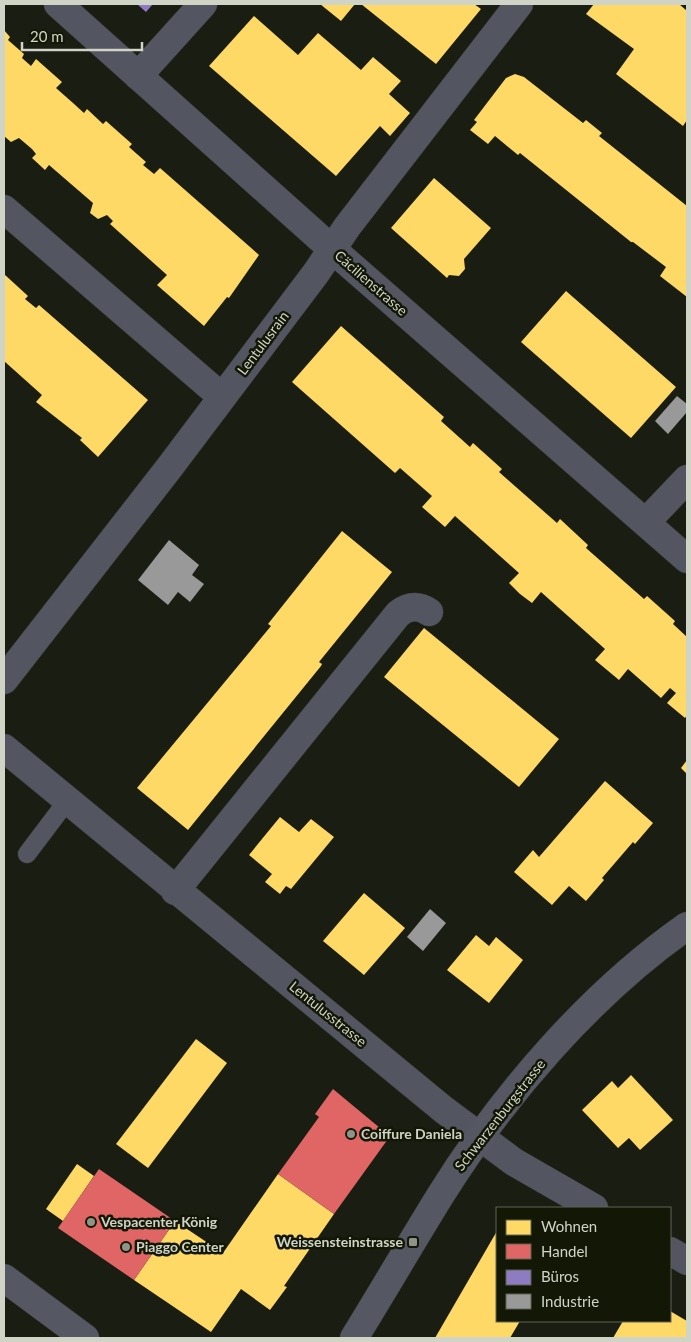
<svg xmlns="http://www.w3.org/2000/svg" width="691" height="1342" viewBox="0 0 691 1342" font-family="Lato,sans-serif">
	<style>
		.homes { fill: #ffd966 }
		.shops { fill: #e06666 }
		.offices { fill: #8e7cc3 }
		.industry { fill: #999 }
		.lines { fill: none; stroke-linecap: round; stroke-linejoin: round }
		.lane-casing { stroke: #363930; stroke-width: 19 }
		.street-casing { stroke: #363930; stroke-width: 29 }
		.secondary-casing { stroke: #363930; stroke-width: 29 }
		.lane { stroke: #535560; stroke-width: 18 }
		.street { stroke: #535560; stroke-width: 28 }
		.secondary { stroke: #555762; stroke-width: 28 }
		.poi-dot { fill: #909488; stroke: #131806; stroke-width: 2 }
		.labels { text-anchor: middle; stroke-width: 5; stroke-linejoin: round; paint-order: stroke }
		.street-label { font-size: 14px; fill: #cfd4c7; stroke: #131806 }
		.poi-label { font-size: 14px; font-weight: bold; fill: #cfd4c7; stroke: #131806; text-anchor: start }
	</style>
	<rect width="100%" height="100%" fill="#1a1d12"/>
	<path class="homes" d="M 320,4 L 355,4 L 341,21 Z
		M 361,4 L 474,4 L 481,9 L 436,64 Z
		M 594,4 L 679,4 L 687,11 L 687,120 L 683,126 L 616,74 L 634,49 L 586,14 Z
		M 254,16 L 298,55 L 318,33 L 361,70 L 373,57 L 401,81 L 389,94 L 410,113 L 390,136 L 380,126 L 336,176 L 209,66 Z
		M 4,30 L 10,37 L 8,40 L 24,54 L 22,58 L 31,66 L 36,59 L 62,82 L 56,88 L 73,103 L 84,113 L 87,109 L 103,124 L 106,121 L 132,144 L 129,147 L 146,162 L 143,165 L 154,174 L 160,168 L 259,255 L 229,298 L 227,297 L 204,326 L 157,285 L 167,275 L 110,224 L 113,221 L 107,215 L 98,219 L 90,213 L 93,203 L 49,165 L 45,170 L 32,158 L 36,154 L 32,149 L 19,138 L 11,142 L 4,136 Z
		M 515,74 L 524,77 L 583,123 L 586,120 L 602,133 L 599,136 L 687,206 L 687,297 L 660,276 L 666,267 L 633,242 L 631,242 L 520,153 L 518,155 L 495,136 L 488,144 L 470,130 L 477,122 L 474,120 L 506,78 Z
		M 434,178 L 491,228 L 464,259 L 465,269 L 459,276 L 449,275 L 447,278 L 391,228 Z
		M 4,274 L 28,296 L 25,299 L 36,308 L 39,305 L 148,400 L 98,457 L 80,440 L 82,438 L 36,402 L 42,395 L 4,361 Z
		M 566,291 L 676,387 L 631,438 L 521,342 Z
		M 341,326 L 444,417 L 441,421 L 470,447 L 473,443 L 502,469 L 499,472 L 557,523 L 560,519 L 588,545 L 586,548 L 644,599 L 647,596 L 675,621 L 673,624 L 687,637 L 687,715 L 685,718 L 667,703 L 676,693 L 670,688 L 661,698 L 628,669 L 619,680 L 595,660 L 605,649 L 541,592 L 532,603 L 520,594 L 509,583 L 519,573 L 455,516 L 445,527 L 422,507 L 432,496 L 400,468 L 395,473 L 292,382 Z
		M 342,531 L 392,572 L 319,662 L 322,664 L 321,666 L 188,830 L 137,788 L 271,626 L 268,624 Z
		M 424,628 L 559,739 L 519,787 L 384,677 Z
		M 687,760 L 687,774 L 681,768 Z
		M 605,781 L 653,823 L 635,844 L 633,842 L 602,878 L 604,880 L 586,901 L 569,886 L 552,905 L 514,872 L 533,850 L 539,857 Z
		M 280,817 L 299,832 L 311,819 L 334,837 L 291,889 L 286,886 L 280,894 L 265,882 L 272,874 L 249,855 Z
		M 364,893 L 405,928 L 364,975 L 323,941 Z
		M 476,935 L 489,946 L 496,937 L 523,960 L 489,1003 L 447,970 Z
		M 196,1039 L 227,1063 L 148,1168 L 116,1144 Z
		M 631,1075 L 673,1120 L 640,1150 L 629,1138 L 618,1148 L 582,1110 L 612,1081 L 618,1088 Z
		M 77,1164 L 94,1176 L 63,1221 L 46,1209 Z
		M 278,1174 L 334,1214 L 284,1286 L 287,1287 L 270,1310 L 241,1289 L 211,1332 L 134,1280 L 175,1221 L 223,1253 Z
		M 497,1231 L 497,1321 L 520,1321 L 510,1338 L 435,1338 Z
		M 670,1311 L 687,1321 L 687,1338 L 613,1338 L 623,1321 L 670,1321 Z"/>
	<path class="shops" d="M 333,1089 L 392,1138 L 390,1141 L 388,1139 L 334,1214 L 278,1174 L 319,1117 L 315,1114 Z
		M 99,1169 L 175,1221 L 134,1280 L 58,1228 Z"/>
	<path class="offices" d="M 137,4 L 153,4 L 146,12 Z"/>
	<path class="industry" d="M 677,396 L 687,404 L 687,412 L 668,434 L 655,421 Z
		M 169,540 L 199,565 L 192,575 L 204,584 L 190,602 L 178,592 L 168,605 L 138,580 Z
		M 430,909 L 446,923 L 423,951 L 407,937 Z"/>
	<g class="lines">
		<defs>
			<path id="lane" d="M 27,854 L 67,801"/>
			<path id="street" d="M 58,4 L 333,250 L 687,559
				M 138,76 L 203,4
				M 4,209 L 222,397
				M 646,522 L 687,479
				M 4,680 L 169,468 L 316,273 L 347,227 L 519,4
				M 4,748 L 444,1110 L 514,1162 L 594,1208
				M 175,891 L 398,614 C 408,606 418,605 429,612
				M 670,1251 L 687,1261"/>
			<path id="secondary" d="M 4,1278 L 85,1338
				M 354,1338 C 383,1291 411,1243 440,1196 C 503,1095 590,994 687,926"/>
		</defs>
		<use href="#lane" class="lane-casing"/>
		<use href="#street" class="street-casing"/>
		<use href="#secondary" class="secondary-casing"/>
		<use href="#lane" class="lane"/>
		<use href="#street" class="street"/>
		<use href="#secondary" class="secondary"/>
	</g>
	<g class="poi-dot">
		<circle cx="351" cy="1134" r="5"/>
		<circle cx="91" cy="1222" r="5"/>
		<rect x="408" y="1237" width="10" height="10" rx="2.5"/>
		<circle cx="126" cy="1247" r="5"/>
	</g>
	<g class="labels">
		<g class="street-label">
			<text transform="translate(371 283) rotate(41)" y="5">Cäcilienstrasse</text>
			<text transform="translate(263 343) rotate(-53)" y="5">Lentulusrain</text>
			<text transform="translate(328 1014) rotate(39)" y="5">Lentulusstrasse</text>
			<text transform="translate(500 1115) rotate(-52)" y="5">Schwarzenburgstrasse</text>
		</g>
		<g class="poi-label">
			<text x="361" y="1139">Coiffure Daniela</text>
			<text x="101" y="1227">Vespacenter König</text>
			<text x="403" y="1247" text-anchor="end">Weissensteinstrasse</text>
			<text x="136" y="1252">Piaggo Center</text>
		</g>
	</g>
	<rect width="691" height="1342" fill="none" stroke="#cfd4c7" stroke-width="10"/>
	<rect x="496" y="1207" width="175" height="115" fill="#131806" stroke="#5e6353"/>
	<rect x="506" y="1220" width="25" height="15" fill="#ffd966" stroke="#5e6353"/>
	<text x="541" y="1232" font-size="15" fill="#cfd4c7">Wohnen</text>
	<rect x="506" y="1244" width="25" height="15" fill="#e06666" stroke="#5e6353"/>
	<text x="541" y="1257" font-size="15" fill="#cfd4c7">Handel</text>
	<rect x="506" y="1270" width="25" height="15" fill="#8e7cc3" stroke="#5e6353"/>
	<text x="541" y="1282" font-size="15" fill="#cfd4c7">Büros</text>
	<rect x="506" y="1294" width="25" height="15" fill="#999999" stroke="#5e6353"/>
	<text x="541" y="1307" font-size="15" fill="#cfd4c7">Industrie</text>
	<path d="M22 42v8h120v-8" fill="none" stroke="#cfd4c7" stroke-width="2.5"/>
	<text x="30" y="42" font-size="15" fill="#cfd4c7" stroke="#131806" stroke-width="4" paint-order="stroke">20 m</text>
</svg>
